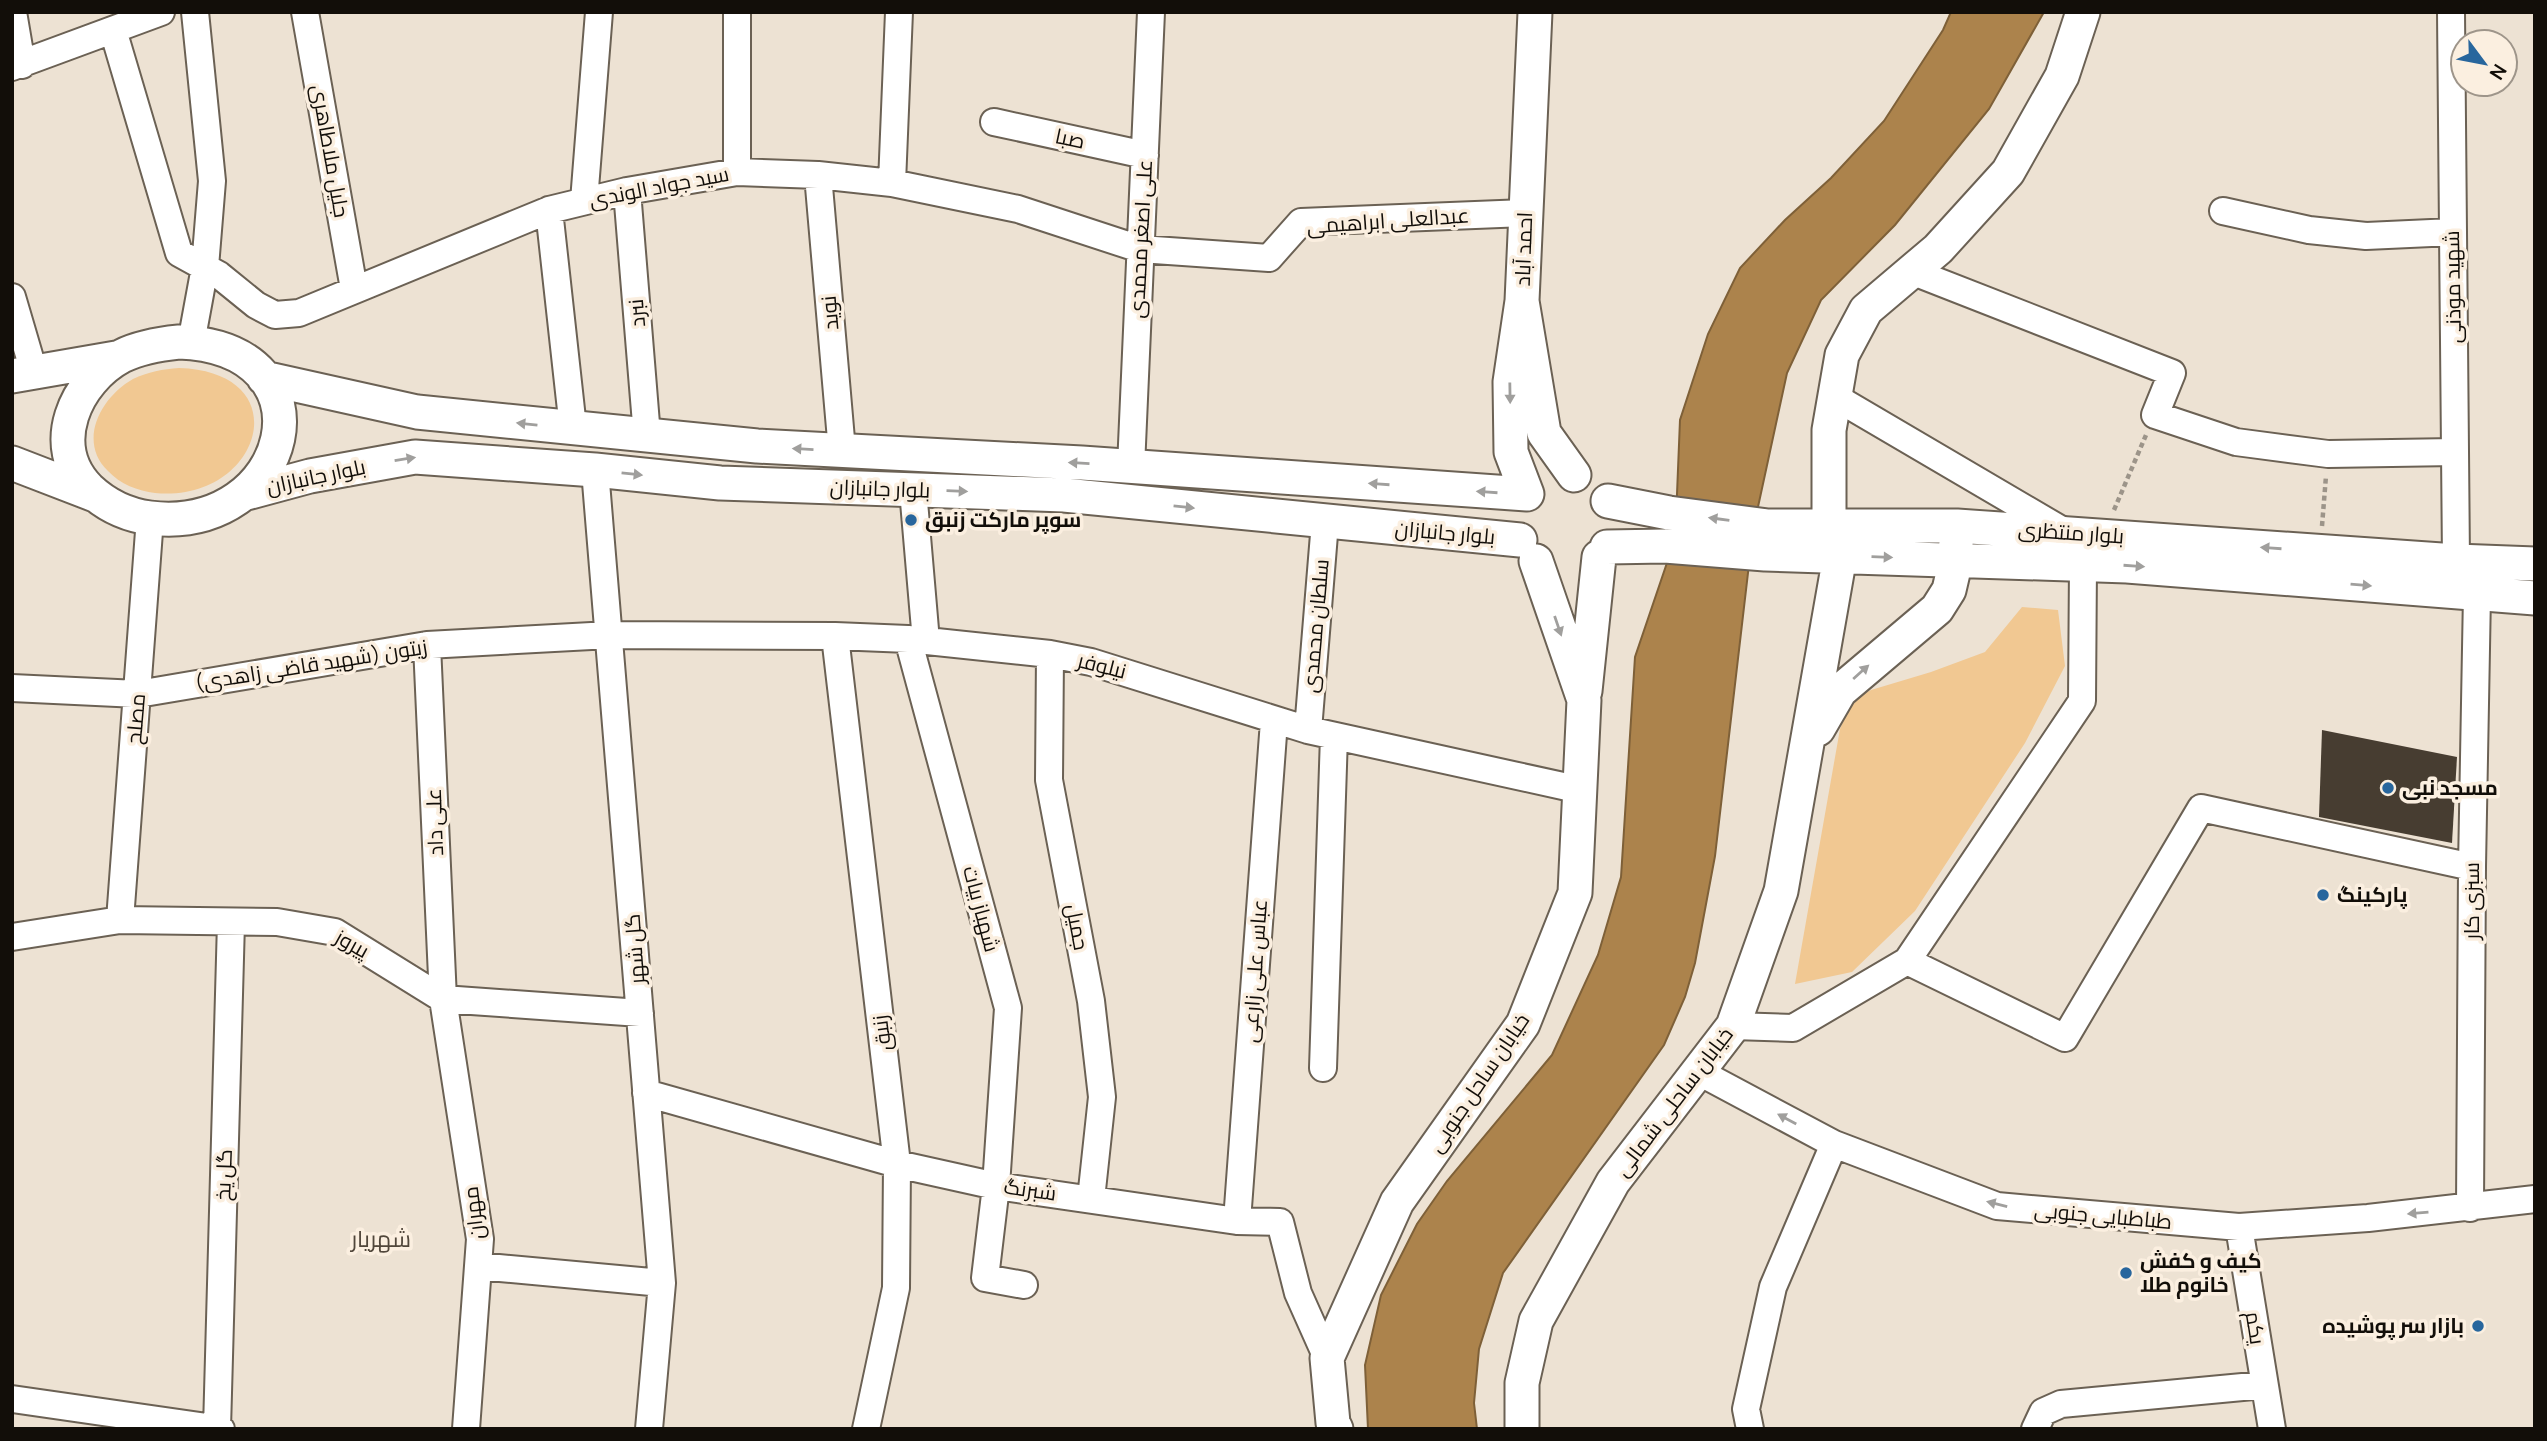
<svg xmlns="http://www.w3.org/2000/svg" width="2547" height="1441" viewBox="0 0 2547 1441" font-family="Manrope,Cairo,sans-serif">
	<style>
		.green { fill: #f1c892 }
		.water { fill: #ac834c; stroke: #7e6038; stroke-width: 2 }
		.building { fill: #473d31 }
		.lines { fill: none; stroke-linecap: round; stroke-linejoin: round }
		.minor-casing { stroke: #6b6154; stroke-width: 30 }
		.major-casing { stroke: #6b6154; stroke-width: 37 }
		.path { stroke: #9c9489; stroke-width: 4.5; stroke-dasharray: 5 3.5; stroke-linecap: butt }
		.minor { stroke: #fff; stroke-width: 26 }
		.major { stroke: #fff; stroke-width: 33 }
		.oneway { fill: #a09f9d }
		.poi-dot { fill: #28669d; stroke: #fbefe0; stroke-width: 2.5 }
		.labels { text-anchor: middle; stroke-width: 7; stroke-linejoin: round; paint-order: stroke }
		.street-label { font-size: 21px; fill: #120e09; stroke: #fbefe0 }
		.poi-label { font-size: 21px; font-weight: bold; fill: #120e09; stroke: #fbefe0; text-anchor: start }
		.neighbourhood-label { font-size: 23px; fill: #51473b; stroke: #fbefe0 }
	</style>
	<rect width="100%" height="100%" fill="#ede2d3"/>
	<path class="green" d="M 179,368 C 301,372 261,503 155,493 C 138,491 120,484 108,471 C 77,441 101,397 133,379 C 148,372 163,369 179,368 Z
		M 2022,607 L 2058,610 L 2065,666 L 2025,743 L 1915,911 L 1852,972 L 1795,984 L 1840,729 L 1851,700 L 1871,690 L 1931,672 L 1985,652 Z"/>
	<path class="water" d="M 1951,12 L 2044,12 L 1989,109 L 1895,225 L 1821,300 L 1787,373 L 1753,530 L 1715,856 L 1695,963 L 1685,997 L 1664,1045 L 1503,1273 L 1479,1349 L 1474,1403 L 1477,1429 L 1368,1429 L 1365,1365 L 1381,1295 L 1417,1224 L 1447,1181 L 1552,1055 L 1598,955 L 1621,877 L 1635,657 L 1671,551 L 1676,519 L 1680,420 L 1708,334 L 1740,268 L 1785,220 L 1831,178 L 1884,121 L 1943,30 Z"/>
	<path class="building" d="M 2322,730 L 2457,757 L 2452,843 L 2319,817 Z"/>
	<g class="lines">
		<defs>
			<path id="minor" d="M 13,12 L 22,65
				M 305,12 L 354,289
				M 2451,12 L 2456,561
				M 113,30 L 179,253 L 219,275 L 256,305 L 275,315 L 299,313 L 549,210 L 627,191 L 737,172 L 818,175 L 892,183 L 1018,209 L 1140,249 L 1269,258 L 1301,222 L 1525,213
				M 12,67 L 161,12
				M 994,122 L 1145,155
				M 737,172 L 737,12
				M 818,175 L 842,451
				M 892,183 L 899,12
				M 627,191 L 647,436
				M 584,201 L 599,12
				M 549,210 L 573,428
				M 2223,211 L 2309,230 L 2366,236 L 2453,232
				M 1911,271 L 2172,373 L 2155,415 L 2236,442 L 2328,454 L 2455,452
				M 12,297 L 34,372
				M 191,343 L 205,267 L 212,181 L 195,12
				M 1835,397 L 2065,532
				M 1131,467 L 1151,12
				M 595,470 L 662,1283 L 649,1429
				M 913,490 L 926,641
				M 835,636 L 897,1164 L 896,1288 L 866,1429
				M 908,639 L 1008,1008 L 996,1186 L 985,1278 L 1024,1285
				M 427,645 L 443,999 L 480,1239 L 466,1429
				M 1050,654 L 1049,780 L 1091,1001 L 1102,1097 L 1091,1199
				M 12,688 L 138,694 L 427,645 L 610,635 L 835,636 L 908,639 L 1050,654 L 1091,662 L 1308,730 L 1581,790
				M 1308,730 L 1325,522
				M 120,920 L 150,518
				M 12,937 L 120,920 L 277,922 L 335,932 L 443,999 L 640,1013
				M 1907,961 L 2065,1038 L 2201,808 L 2472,867
				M 1733,1026 L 1793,1028 L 1907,961 L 2082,701 L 2083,564
				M 1323,1068 L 1334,736
				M 1699,1072 L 1834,1144 L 1997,1206 L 2239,1227 L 2368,1218 L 2535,1199
				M 646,1093 L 897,1164 L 996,1186 L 1237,1221 L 1280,1222 L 1298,1293 L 1327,1358
				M 2470,1208 L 2472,867 L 2477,594
				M 1237,1221 L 1274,721
				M 2239,1227 L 2272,1429
				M 478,1266 L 662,1283
				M 12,1399 L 221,1429
				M 217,1429 L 231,922
				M 1750,1429 L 1746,1409 L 1773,1287 L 1834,1144
				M 2035,1429 L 2043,1412 L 2061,1404 L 2264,1385"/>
			<path id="major" d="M 1535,12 L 1522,301 L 1544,433 L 1574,475
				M 179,342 C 339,348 292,535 150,518 C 127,515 106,505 89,489 C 46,446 75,381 122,356 C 140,347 159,344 179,342 Z
				M 12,376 L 116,358
				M 264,378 L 417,412 L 757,446 L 1082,463 L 1527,494 L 1511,452 L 1510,382 L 1522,301
				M 12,463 L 95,495
				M 243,494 L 310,476 L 415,457 L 595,470 L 720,483 L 1064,495 L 1520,540
				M 1608,501 L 1669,513 L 1768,526 L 1957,526 L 2456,561 L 2535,564
				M 1829,525 L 1829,430 L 1842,355 L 1866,310 L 1938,249 L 2008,172 L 2062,76 L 2083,12
				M 1607,547 L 1665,546 L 1765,554 L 2127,566 L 2535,598
				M 1585,691 L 1599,557
				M 1818,729 L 1840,691 L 1937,609 L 1949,590 L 1956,560 L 1956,537
				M 1336,1429 L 1333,1423 L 1327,1358 L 1397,1202 L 1523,1024 L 1575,893 L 1584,700 L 1536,561
				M 1522,1429 L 1522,1383 L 1536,1321 L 1613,1182 L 1733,1026 L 1781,891 L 1840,556"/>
		</defs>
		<use href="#minor" class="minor-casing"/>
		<use href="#major" class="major-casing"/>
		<path class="path" d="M 2114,510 L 2146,435
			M 2322,526 L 2326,476"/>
		<use href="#minor" class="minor"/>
		<use href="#major" class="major"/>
	</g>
	<defs><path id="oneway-solid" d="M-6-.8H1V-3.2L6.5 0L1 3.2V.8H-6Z" transform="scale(1.75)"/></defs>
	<g class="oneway">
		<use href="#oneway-solid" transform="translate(1510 393) rotate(89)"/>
		<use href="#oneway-solid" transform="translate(527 424) rotate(-174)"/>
		<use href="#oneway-solid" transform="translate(803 449) rotate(-177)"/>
		<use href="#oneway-solid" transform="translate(405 459) rotate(-9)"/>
		<use href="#oneway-solid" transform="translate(1079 463) rotate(-177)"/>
		<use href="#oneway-solid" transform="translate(632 474) rotate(6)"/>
		<use href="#oneway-solid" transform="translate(1379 484) rotate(-176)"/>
		<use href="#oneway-solid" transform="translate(957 491) rotate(2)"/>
		<use href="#oneway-solid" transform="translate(1487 492) rotate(-176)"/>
		<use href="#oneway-solid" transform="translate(1184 507) rotate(6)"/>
		<use href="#oneway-solid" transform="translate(1719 519) rotate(-172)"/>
		<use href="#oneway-solid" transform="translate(2271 548) rotate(-176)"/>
		<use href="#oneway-solid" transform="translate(1882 557) rotate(2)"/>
		<use href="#oneway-solid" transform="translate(2134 566) rotate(4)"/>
		<use href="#oneway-solid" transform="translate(2361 585) rotate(5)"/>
		<use href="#oneway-solid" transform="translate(1558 626) rotate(71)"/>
		<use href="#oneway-solid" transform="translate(1861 672) rotate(-42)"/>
		<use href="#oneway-solid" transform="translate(1787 1119) rotate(-152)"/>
		<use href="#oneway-solid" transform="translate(1997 1204) rotate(-166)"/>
		<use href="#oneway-solid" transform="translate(2418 1213) rotate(175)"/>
	</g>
	<g class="poi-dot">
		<circle cx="911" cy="520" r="7"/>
		<circle cx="2388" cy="788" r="7"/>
		<circle cx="2323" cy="895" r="7"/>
		<circle cx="2126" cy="1273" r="7"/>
		<circle cx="2478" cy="1326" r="7"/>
	</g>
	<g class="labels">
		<g class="street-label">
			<text transform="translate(1070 139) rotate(12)" y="7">صبا</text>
			<text transform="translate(330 151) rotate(80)" y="7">جلیل ملاطاهری</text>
			<text transform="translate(659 187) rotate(-11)" y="7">سید جواد الوندی</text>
			<text transform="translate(1388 221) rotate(-4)" y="7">عبدالعلی ابراهیمی</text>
			<text transform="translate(1141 239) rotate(-87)" y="7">علی اصغر محمدی</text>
			<text transform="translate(1524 249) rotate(-88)" y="7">احمد آباد</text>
			<text transform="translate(2453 287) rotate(-91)" y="7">شهید موذنی</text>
			<text transform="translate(637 313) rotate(-95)" y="7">نبرد</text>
			<text transform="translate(830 313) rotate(-95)" y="7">نوید</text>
			<text transform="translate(316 477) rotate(-12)" y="7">بلوار جانبازان</text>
			<text transform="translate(880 489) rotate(2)" y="7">بلوار جانبازان</text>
			<text transform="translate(1445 533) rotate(5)" y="7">بلوار جانبازان</text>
			<text transform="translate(2071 533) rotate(4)" y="7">بلوار منتظری</text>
			<text transform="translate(1316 626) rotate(-85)" y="7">سلطان محمدی</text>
			<text transform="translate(311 665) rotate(-9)" y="7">زیتون (شهید قاضی زاهدی)</text>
			<text transform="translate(1102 666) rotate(14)" y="7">نیلوفر</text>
			<text transform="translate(136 719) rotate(-85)" y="7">مصلح</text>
			<text transform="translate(435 822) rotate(-92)" y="7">علی داد</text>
			<text transform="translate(2472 901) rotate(-90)" y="7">سبزی کار</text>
			<text transform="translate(981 909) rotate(75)" y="7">شهباز بیات</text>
			<text transform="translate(1077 927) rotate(79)" y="7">جمیل</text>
			<text transform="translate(352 944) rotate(29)" y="7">پیروز</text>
			<text transform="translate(635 949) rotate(-94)" y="7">گل شهر</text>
			<text transform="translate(1255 971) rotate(-86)" y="7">عباس علی زارعی</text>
			<text transform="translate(882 1033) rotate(-97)" y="7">زنبق</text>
			<text transform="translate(1479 1083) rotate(-56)" y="7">خیابان ساحل جنوبی</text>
			<text transform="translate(1674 1102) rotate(-53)" y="7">خیابان ساحلی شمالی</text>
			<text transform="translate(224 1175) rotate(-88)" y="7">گل یخ</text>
			<text transform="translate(1030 1190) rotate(8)" y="7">شبرنگ</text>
			<text transform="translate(474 1213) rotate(-97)" y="7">مهران</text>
			<text transform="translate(2103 1216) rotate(5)" y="7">طباطبایی جنوبی</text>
			<text transform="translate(2255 1328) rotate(81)" y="7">یکم</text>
		</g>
		<g class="poi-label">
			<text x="925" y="527">سوپر مارکت زنبق</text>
			<text x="2402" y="795">مسجد نبی</text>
			<text x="2337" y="902">پارکینگ</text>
			<text x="2140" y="1268">کیف و کفش<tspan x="2140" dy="24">خانوم طلا</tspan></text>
			<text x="2464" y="1333" text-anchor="end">بازار سر پوشیده</text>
		</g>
		<g class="neighbourhood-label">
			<text x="381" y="1247">شهریار</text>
		</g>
	</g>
	<rect width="2547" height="1441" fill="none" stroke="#120e09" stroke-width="28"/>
	<g transform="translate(2484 63) rotate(122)"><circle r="33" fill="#fbefe0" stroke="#9e958a" stroke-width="2"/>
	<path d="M0-5L12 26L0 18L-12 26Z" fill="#28669d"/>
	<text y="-10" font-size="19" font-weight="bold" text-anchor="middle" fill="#120e09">N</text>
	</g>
</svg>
